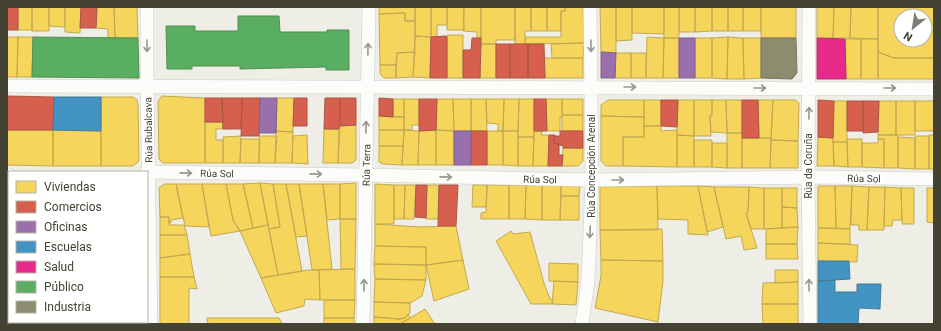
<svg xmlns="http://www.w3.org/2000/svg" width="941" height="331" viewBox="0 0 941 331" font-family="Roboto,sans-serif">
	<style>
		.homes { fill: #f6d55c; stroke: #c1a950; fill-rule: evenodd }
		.shops { fill: #d6604d; stroke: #aa5745 }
		.offices { fill: #9970ab; stroke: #806287 }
		.schools { fill: #4393c3; stroke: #437b98 }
		.health { fill: #e7298a; stroke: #b63070 }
		.public { fill: #5aae61; stroke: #538e53 }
		.industry { fill: #8c8c6e; stroke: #76765c }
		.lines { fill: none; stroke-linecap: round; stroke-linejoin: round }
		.street-casing { stroke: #ccccc4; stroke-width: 14 }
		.street { stroke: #fcfcfb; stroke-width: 13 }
		.oneway { stroke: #97968d }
		.labels { text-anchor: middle; stroke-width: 4; stroke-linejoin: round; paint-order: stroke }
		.street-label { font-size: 10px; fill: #444233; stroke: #fff }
	</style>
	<rect width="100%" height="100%" fill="#eeeee6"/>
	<path class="homes" d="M 18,7 L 32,7 L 32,30 L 18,30 Z
		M 32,7 L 49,7 L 49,31 L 32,31 Z
		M 49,7 L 65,7 L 65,27 L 49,26 Z
		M 65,7 L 81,7 L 80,33 L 65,32 Z
		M 97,7 L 114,7 L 115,38 L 108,38 L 108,29 L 96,28 Z
		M 114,7 L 137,7 L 138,38 L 115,38 Z
		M 379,7 L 415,7 L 415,21 L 405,21 L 405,13 L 379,14 Z
		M 415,7 L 431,7 L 431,37 L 415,36 Z
		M 431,7 L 447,7 L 447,25 L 437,25 L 437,36 L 431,37 Z
		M 447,7 L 464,7 L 464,30 L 447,30 Z
		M 464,7 L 481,7 L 481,38 L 477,39 L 477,32 L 463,31 Z
		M 481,7 L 515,7 L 515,40 L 496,40 L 496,44 L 481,44 Z
		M 515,7 L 531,7 L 531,31 L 525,31 L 525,44 L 515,44 Z
		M 531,7 L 547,7 L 547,31 L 531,31 Z
		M 547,7 L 565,7 L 565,11 L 561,11 L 561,31 L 547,31 Z
		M 565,7 L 583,7 L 584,43 L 525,44 L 526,37 L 561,37 L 561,11 L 565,11 Z
		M 600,7 L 616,7 L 616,53 L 601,52 Z
		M 616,7 L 632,7 L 632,40 L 616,41 Z
		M 632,7 L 664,7 L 664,34 L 632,33 Z
		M 664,7 L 679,7 L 679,38 L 664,38 Z
		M 679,7 L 695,7 L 695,32 L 679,32 Z
		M 695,7 L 712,7 L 712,31 L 695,32 Z
		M 712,7 L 728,7 L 728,31 L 712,31 Z
		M 728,7 L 743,7 L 743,31 L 728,31 Z
		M 743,7 L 761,7 L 761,31 L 743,31 Z
		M 761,7 L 796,7 L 796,38 L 761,38 Z
		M 817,7 L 834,7 L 833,38 L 817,38 Z
		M 834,7 L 851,7 L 850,38 L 833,38 Z
		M 851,7 L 878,7 L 878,39 L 850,38 Z
		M 878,7 L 934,7 L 934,58 L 894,58 L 878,52 ZM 901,16 L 925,16 L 925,40 L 901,40 Z
		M 405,13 L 405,21 L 415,21 L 415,52 L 397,53 L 396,65 L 380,65 L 379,14 Z
		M 447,35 L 463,35 L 463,78 L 447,78 Z
		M 415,36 L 431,37 L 430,78 L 413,77 Z
		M 7,37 L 18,37 L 17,77 L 7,77 Z
		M 18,37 L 33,37 L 32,77 L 17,77 Z
		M 647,37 L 664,38 L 663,78 L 646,78 Z
		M 728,37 L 743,38 L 744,79 L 727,79 Z
		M 728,37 L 727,79 L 712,78 L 712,38 Z
		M 664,38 L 679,38 L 679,78 L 663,78 Z
		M 695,38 L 712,38 L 712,78 L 695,78 Z
		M 743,38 L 761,38 L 761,78 L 744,79 Z
		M 845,39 L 861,39 L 861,79 L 846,79 Z
		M 861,39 L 878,39 L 878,79 L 861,79 Z
		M 584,43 L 583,58 L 552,58 L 551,44 Z
		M 481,44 L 496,44 L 496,78 L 480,78 Z
		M 415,52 L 413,77 L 396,78 L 397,53 Z
		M 878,52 L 894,58 L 934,58 L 934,79 L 878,79 Z
		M 615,53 L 631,53 L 631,78 L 615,78 Z
		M 631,53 L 646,53 L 646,78 L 631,78 Z
		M 544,58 L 583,58 L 583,78 L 545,78 Z
		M 380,65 L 396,65 L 396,78 L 384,78 L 380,74 Z
		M 162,96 L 205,98 L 205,163 L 163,163 L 159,159 L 158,101 Z
		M 101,97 L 133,97 L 137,100 L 138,105 L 139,159 L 138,162 L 133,166 L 101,166 Z
		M 277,98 L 294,98 L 293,132 L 276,131 Z
		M 393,99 L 404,99 L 404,117 L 393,117 Z
		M 404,99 L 419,99 L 419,125 L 412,125 L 412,130 L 404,130 Z
		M 437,99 L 453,99 L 454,131 L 436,130 Z
		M 453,99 L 471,99 L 471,131 L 454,131 Z
		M 471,99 L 486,99 L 487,131 L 471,131 Z
		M 486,99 L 504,99 L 503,131 L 498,131 L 498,124 L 487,123 Z
		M 504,99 L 519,99 L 518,131 L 503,131 Z
		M 519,99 L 534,99 L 534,137 L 518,137 Z
		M 546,99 L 562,99 L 562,117 L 560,117 L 560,131 L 547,131 Z
		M 562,99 L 583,99 L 583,115 L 562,115 Z
		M 608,100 L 644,100 L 644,117 L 601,116 L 601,105 Z
		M 644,100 L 661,100 L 661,126 L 644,126 Z
		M 678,100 L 694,100 L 694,136 L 677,135 Z
		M 694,100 L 712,100 L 712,115 L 710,116 L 711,136 L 694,136 Z
		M 712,100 L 726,100 L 727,133 L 711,132 L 710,116 L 712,115 Z
		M 726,100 L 742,100 L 742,133 L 727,133 Z
		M 758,100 L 773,100 L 771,138 L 759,138 Z
		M 773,100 L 795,100 L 799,103 L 798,141 L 771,140 Z
		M 834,101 L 847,101 L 847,142 L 833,142 Z
		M 879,101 L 896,101 L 896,135 L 878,135 Z
		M 896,101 L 915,101 L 915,135 L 896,135 Z
		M 915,101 L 934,101 L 934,131 L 915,131 Z
		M 562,115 L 583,115 L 583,131 L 562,131 Z
		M 379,116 L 404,117 L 404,130 L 379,130 Z
		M 601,116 L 644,117 L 644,137 L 623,137 L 623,166 L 606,166 L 601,161 Z
		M 205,122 L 223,122 L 223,129 L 216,129 L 216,140 L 223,140 L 223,163 L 205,163 Z
		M 356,125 L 356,160 L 352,163 L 338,163 L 340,126 Z
		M 644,126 L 661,126 L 661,131 L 677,130 L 677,167 L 623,166 L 623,137 L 644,137 Z
		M 324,129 L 339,129 L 338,163 L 323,163 Z
		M 7,130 L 53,130 L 53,166 L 7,165 Z
		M 53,130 L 101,131 L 101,166 L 53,166 Z
		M 379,130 L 404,130 L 403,146 L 379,146 Z
		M 404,130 L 419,131 L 418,165 L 402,165 Z
		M 436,130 L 454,131 L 454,165 L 436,165 Z
		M 436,130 L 436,165 L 418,165 L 419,131 Z
		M 276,131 L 293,132 L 292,163 L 275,163 Z
		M 487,131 L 503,131 L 503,165 L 487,165 Z
		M 503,131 L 518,131 L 518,166 L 503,165 Z
		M 534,131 L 542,131 L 541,135 L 549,135 L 548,166 L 533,166 Z
		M 727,133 L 742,133 L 742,168 L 727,168 Z
		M 307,135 L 308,164 L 292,163 L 293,136 Z
		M 677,135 L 694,136 L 694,167 L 677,167 Z
		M 878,135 L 898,135 L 898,168 L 884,168 L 884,139 L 878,139 Z
		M 929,135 L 934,135 L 934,169 L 929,169 Z
		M 241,136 L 240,163 L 223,163 L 223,137 Z
		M 259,136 L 277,136 L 275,163 L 259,163 Z
		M 915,136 L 929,136 L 929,169 L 915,169 Z
		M 518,137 L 534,137 L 533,166 L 518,166 Z
		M 818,137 L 833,138 L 834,166 L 817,166 Z
		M 898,137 L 915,138 L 915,169 L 898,168 Z
		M 742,138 L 771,138 L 770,168 L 742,168 Z
		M 241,139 L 260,139 L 259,163 L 240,163 Z
		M 847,139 L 862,139 L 862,167 L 848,167 Z
		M 878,139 L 884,139 L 884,168 L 862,167 L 862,143 L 878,143 Z
		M 694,140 L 712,140 L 712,167 L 694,167 Z
		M 771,140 L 798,141 L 798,168 L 770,168 Z
		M 833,142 L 847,142 L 848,167 L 834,166 Z
		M 712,143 L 727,143 L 727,168 L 712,167 Z
		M 379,146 L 403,146 L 402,165 L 383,164 L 379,162 Z
		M 563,148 L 583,148 L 583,161 L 578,166 L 562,166 Z
		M 260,183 L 268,225 L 253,228 L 243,184 Z
		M 260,183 L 273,184 L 280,227 L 269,229 Z
		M 356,183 L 356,219 L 340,219 L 340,184 Z
		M 164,184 L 176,184 L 183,218 L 171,220 L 171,223 L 169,223 L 169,217 L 160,217 L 159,188 Z
		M 176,184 L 202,184 L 209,227 L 185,226 Z
		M 202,184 L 226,184 L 233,220 L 240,231 L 211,236 Z
		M 226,184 L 243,184 L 253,228 L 240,231 L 233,220 Z
		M 273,184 L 286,184 L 302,271 L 278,275 L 269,229 L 280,227 Z
		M 286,184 L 299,184 L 307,236 L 296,237 Z
		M 299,184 L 323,184 L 332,269 L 312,270 Z
		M 323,184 L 340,184 L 340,219 L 327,220 Z
		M 375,184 L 394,185 L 394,224 L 375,224 Z
		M 7,185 L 9,185 L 9,211 L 7,211 Z
		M 394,185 L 405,185 L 404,219 L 394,219 Z
		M 405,185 L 416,185 L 414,219 L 404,219 Z
		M 427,185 L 439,185 L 438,219 L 426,219 Z
		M 473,185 L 487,185 L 486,207 L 472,207 Z
		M 487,185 L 509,185 L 509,219 L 481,219 L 481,213 L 486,212 Z
		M 509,185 L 526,185 L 525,219 L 509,219 Z
		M 526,185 L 542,185 L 542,220 L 525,219 Z
		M 542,185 L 561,185 L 560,220 L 542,220 Z
		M 561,185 L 580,186 L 579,196 L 561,196 Z
		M 600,186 L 657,186 L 658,230 L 600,230 Z
		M 657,186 L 698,186 L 708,235 L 688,234 L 688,220 L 658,219 Z
		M 698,186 L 714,187 L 723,227 L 707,232 Z
		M 818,186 L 835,186 L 836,228 L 818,228 Z
		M 835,186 L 852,186 L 850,229 L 836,228 Z
		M 852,186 L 869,187 L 867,230 L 859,230 L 859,225 L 851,225 Z
		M 714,187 L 749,187 L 748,212 L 746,213 L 757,248 L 744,250 L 741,236 L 726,239 Z
		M 749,187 L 764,188 L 764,229 L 751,229 L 746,213 L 748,212 Z
		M 869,187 L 885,187 L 884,230 L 867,230 Z
		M 885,187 L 901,188 L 902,220 L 893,220 L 892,226 L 884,226 Z
		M 764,188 L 782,188 L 782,228 L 764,229 Z
		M 782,188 L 797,188 L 797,208 L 782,207 Z
		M 901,188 L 914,188 L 914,224 L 902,224 Z
		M 927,188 L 934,188 L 934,223 L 927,222 Z
		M 561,196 L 579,196 L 579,220 L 560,220 Z
		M 782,207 L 797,208 L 798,227 L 782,228 Z
		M 160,217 L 169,217 L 169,225 L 184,225 L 187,235 L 160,235 Z
		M 340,219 L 356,219 L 355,269 L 341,269 Z
		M 375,224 L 420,227 L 456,226 L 463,260 L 426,265 L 426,247 L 375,246 Z
		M 268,225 L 278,275 L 261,278 L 240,231 Z
		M 798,227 L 797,244 L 766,244 L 766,229 Z
		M 818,228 L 850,229 L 850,244 L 818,243 Z
		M 662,229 L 663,261 L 601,260 L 600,230 Z
		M 511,231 L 513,234 L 530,232 L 544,283 L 550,299 L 553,300 L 552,304 L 531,304 L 496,241 Z
		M 160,235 L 187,235 L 190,254 L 160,258 Z
		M 818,243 L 858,245 L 857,262 L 818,261 Z
		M 766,244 L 797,244 L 798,259 L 766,259 Z
		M 375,246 L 426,247 L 426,265 L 374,264 Z
		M 190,254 L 194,277 L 160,277 L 160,258 Z
		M 463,260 L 469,289 L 434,301 L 426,265 Z
		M 601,260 L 663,261 L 663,281 L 658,322 L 595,308 L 601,276 Z
		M 549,263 L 578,264 L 578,282 L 549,281 Z
		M 374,264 L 426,265 L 426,280 L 375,279 Z
		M 355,269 L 355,300 L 320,300 L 319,270 Z
		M 308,270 L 319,270 L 320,300 L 305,299 L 304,306 L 276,313 L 261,278 Z
		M 775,270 L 798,270 L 798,282 L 775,283 Z
		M 160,277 L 194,277 L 197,289 L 189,288 L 189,324 L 160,324 Z
		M 375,279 L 426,280 L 422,296 L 410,303 L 374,302 Z
		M 554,281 L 578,282 L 576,305 L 552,304 Z
		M 798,282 L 798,304 L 762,304 L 763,283 Z
		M 324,300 L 355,300 L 354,318 L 324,318 Z
		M 374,302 L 410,303 L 410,313 L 405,318 L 399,319 L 374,317 Z
		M 762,304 L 798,304 L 798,324 L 763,324 Z
		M 425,309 L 435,324 L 400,324 Z
		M 408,314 L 410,318 L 400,324 L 374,324 L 374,317 L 399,319 L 405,318 Z
		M 207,318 L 279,318 L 282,324 L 208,324 Z
		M 324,318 L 354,318 L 354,324 L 324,324 Z
		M 106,322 L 141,322 L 141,324 L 106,324 Z"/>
	<path class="shops" d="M 7,7 L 18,7 L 18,30 L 7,30 Z
		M 81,7 L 97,7 L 96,28 L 80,28 Z
		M 446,36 L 447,37 L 447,78 L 430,78 L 431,37 Z
		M 472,38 L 481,38 L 480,78 L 463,78 L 463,50 L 471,50 Z
		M 496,44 L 510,44 L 510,78 L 496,78 Z
		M 510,44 L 528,44 L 528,78 L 510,78 Z
		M 528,44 L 544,44 L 545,78 L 528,78 Z
		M 7,96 L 54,97 L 53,130 L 7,130 Z
		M 205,98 L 222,98 L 223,122 L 205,122 Z
		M 222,98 L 242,98 L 241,129 L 223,129 Z
		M 242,98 L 260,98 L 259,136 L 241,136 Z
		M 294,98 L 307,98 L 307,126 L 293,126 Z
		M 325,98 L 340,98 L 339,129 L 324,129 Z
		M 340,98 L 356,98 L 356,125 L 340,126 Z
		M 379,98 L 393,99 L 393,117 L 379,116 Z
		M 419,99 L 437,99 L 436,130 L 419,131 Z
		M 534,99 L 546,99 L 547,131 L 534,131 Z
		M 661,100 L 678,100 L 677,127 L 661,126 Z
		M 742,100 L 758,100 L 759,138 L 742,138 Z
		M 818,100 L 834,101 L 833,138 L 818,137 Z
		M 847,101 L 863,101 L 863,131 L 847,131 Z
		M 863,101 L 879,101 L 878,132 L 863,133 Z
		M 471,131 L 487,131 L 487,165 L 471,165 Z
		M 560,131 L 583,131 L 583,148 L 563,148 L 563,146 L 554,143 L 554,136 L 560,136 Z
		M 549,135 L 555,135 L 554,143 L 559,144 L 559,155 L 563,155 L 562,166 L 548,166 Z
		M 416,185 L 427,185 L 426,218 L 415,217 Z
		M 439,185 L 458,185 L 456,226 L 438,226 Z"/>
	<path class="offices" d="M 679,38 L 695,38 L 695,78 L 679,78 Z
		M 601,52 L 616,53 L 615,78 L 601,78 Z
		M 260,98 L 277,98 L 276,133 L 259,133 Z
		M 454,131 L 471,131 L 471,165 L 454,165 Z"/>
	<path class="schools" d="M 54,97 L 101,97 L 101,131 L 53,130 Z
		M 818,261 L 849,261 L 850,279 L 818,281 Z
		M 835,280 L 835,292 L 857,292 L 857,284 L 881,284 L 880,309 L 859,308 L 858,324 L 818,324 L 818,281 Z"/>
	<path class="health" d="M 817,38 L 845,39 L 846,79 L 817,79 Z"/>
	<path class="public" d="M 238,16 L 279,16 L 280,32 L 327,32 L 327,30 L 349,30 L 349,70 L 326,70 L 326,67 L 240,69 L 240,66 L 192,66 L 192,69 L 167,69 L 166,26 L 195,26 L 195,31 L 238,31 Z
		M 33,37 L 138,38 L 139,78 L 32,77 Z"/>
	<path class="industry" d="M 761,38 L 796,38 L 797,73 L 792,79 L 761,78 Z"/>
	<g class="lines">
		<defs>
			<path id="street" d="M 147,7 L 147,87 L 151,324
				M 809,7 L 808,178 L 810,324
				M 7,86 C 316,88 625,87 934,89
				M 147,172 L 365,175 L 592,180 L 820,177 L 934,179
				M 7,175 L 9,175
				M 363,324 L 369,7
				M 582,324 L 588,281 L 592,180 L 590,7"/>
		</defs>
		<use href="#street" class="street-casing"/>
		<use href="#street" class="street"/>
	</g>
	<defs><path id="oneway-shaft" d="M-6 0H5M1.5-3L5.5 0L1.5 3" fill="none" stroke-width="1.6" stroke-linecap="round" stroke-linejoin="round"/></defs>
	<g class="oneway">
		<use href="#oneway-shaft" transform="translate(147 46) rotate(90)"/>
		<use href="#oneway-shaft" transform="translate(591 46) rotate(89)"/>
		<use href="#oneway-shaft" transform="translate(368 49) rotate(-89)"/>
		<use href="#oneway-shaft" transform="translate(630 87)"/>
		<use href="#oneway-shaft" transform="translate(760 88)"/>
		<use href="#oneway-shaft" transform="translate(890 88)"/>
		<use href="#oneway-shaft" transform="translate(809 113) rotate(-89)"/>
		<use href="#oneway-shaft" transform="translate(366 127) rotate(-89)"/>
		<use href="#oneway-shaft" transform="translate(186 173) rotate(1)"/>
		<use href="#oneway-shaft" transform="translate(316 174) rotate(1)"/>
		<use href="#oneway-shaft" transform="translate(446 177) rotate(1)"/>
		<use href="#oneway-shaft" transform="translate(618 180)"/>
		<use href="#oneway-shaft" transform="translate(590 232) rotate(93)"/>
		<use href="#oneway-shaft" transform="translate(364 285) rotate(-89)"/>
		<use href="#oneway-shaft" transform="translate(809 285) rotate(-91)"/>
	</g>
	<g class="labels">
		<g class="street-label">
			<text transform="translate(148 130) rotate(-91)" y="4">Rúa Rubalcava</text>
			<text transform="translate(366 165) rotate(-89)" y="4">Rúa Terra</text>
			<text transform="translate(591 166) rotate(-90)" y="4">Rúa Concepción Arenal</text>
			<text transform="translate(808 166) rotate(-90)" y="4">Rúa da Coruña</text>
			<text transform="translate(217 173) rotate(1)" y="4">Rúa Sol</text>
			<text transform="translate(864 178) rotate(1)" y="4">Rúa Sol</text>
			<text transform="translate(540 179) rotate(1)" y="4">Rúa Sol</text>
		</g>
	</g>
	<rect width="941" height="331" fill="none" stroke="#444233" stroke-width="16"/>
	<rect x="8" y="171" width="140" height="152" fill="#ffffff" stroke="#b4b3ad"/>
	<rect x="16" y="181" width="20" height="12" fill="#f6d55c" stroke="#b4b3ad"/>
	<text x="44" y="191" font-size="12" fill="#444233">Viviendas</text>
	<rect x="16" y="201" width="20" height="12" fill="#d6604d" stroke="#b4b3ad"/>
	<text x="44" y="211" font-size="12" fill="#444233">Comercios</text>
	<rect x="16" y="221" width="20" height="12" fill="#9970ab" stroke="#b4b3ad"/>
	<text x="44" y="231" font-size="12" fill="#444233">Oficinas</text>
	<rect x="16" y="241" width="20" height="12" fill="#4393c3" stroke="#b4b3ad"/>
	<text x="44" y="251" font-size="12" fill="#444233">Escuelas</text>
	<rect x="16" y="261" width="20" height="12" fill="#e7298a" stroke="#b4b3ad"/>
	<text x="44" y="271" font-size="12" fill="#444233">Salud</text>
	<rect x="16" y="281" width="20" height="12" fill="#5aae61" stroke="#b4b3ad"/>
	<text x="44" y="291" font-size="12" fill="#444233">Público</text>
	<rect x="16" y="301" width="20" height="12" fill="#8c8c6e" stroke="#b4b3ad"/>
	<text x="44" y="311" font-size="12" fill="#444233">Industria</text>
	<g transform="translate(913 28) rotate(210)"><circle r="19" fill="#ffffff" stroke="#b4b3ad"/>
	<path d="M0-3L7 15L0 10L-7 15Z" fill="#807e72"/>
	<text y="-6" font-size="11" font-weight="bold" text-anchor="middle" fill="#444233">N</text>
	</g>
</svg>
